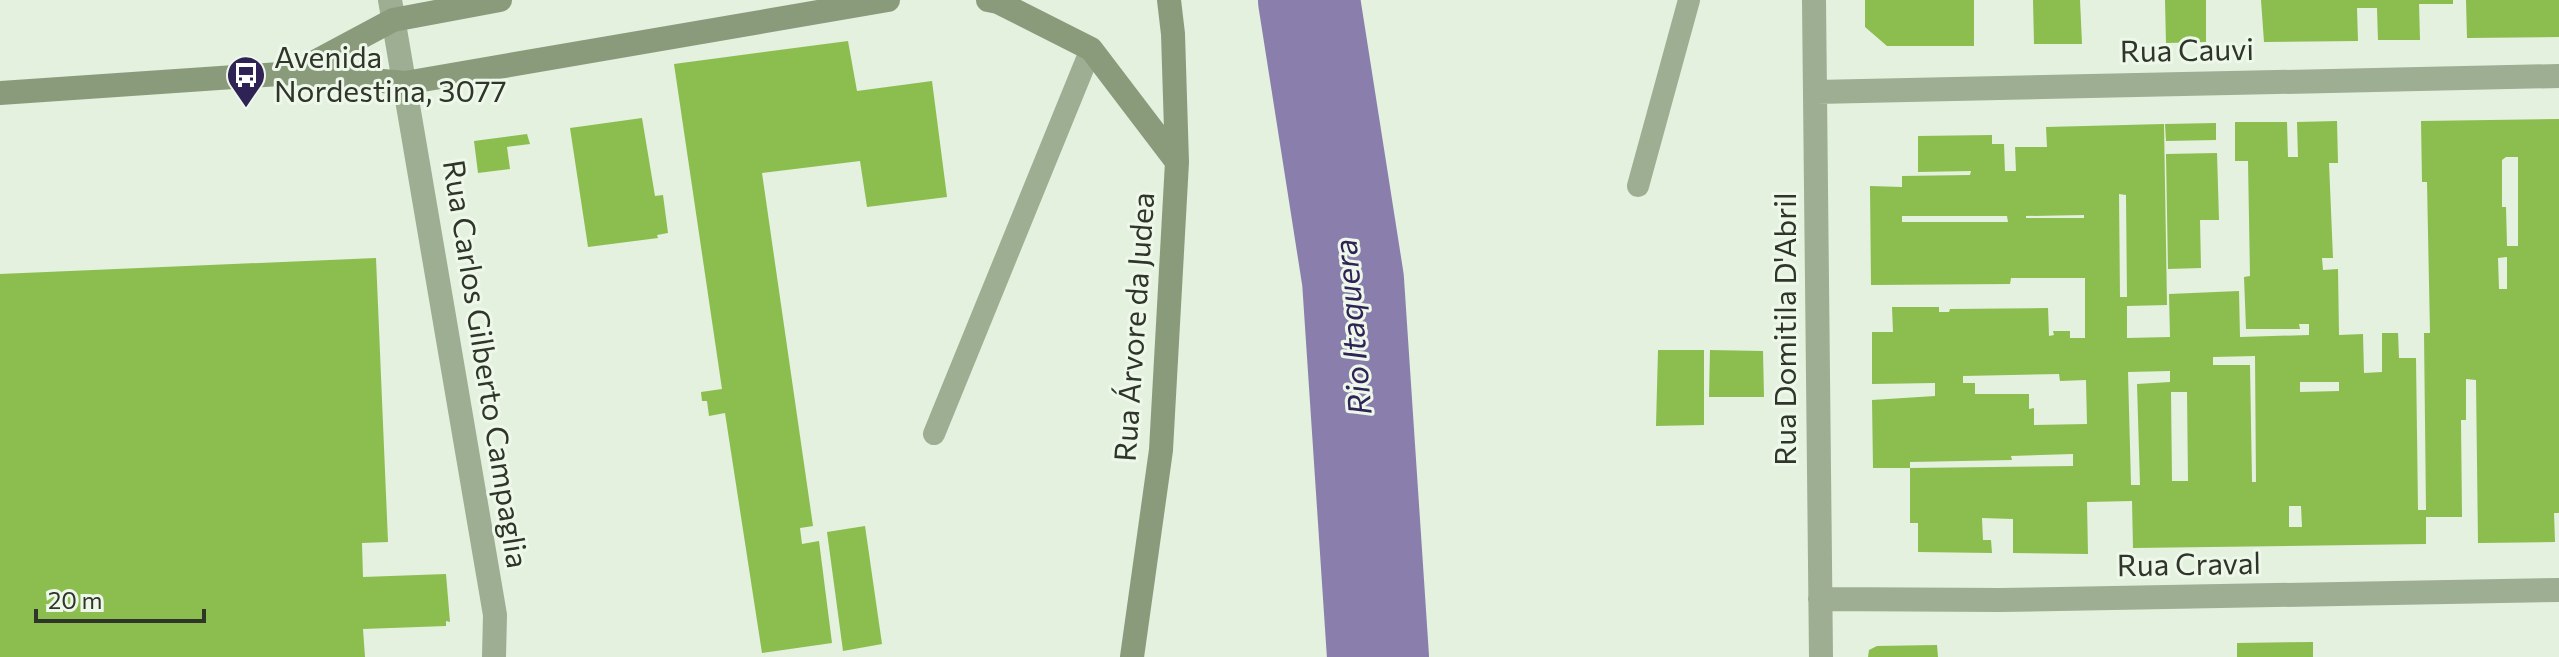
<svg xmlns="http://www.w3.org/2000/svg" width="2559" height="657" viewBox="0 0 2559 657" font-family="Commissioner,sans-serif">
	<style>
		.lines { fill: none; stroke-linecap: round; stroke-linejoin: round }
		.river { stroke: #8a7fac; stroke-width: 102 }
		.building { fill: #8cbd4f; fill-rule: evenodd }
		.lane { stroke: #9dae93; stroke-width: 22 }
		.street { stroke: #9dae93; stroke-width: 24 }
		.secondary { stroke: #8a9b7c; stroke-width: 24 }
		.labels { text-anchor: middle; stroke-width: 6; stroke-linejoin: round; paint-order: stroke }
		.street-label { font-size: 30px; fill: #2f3629; stroke: #eef8ea }
		.poi-label { font-size: 30px; fill: #2f3629; stroke: #eef8ea; text-anchor: start }
		.water-label { font-size: 32px; font-style: italic; fill: #2f2255; stroke: #eef8ea }
	</style>
	<rect width="100%" height="100%" fill="#e3f1de"/>
	<g class="lines">
		<path class="river" d="M 1309,0 L 1353,280 L 1378,657"/>
	</g>
	<path class="building" d="M 1865,0 L 1974,0 L 1974,46 L 1887,46 L 1865,27 Z
		M 2033,0 L 2080,0 L 2082,44 L 2034,44 Z
		M 2165,0 L 2206,0 L 2206,42 L 2166,43 Z
		M 2261,0 L 2453,0 L 2453,4 L 2419,4 L 2420,40 L 2378,40 L 2377,8 L 2357,8 L 2358,41 L 2264,42 Z
		M 2466,0 L 2559,0 L 2559,37 L 2467,38 Z
		M 848,41 L 857,91 L 932,81 L 947,197 L 867,207 L 860,161 L 762,173 L 813,526 L 800,528 L 802,544 L 819,541 L 832,643 L 762,653 L 725,413 L 709,416 L 707,401 L 702,401 L 701,392 L 722,389 L 674,64 Z
		M 642,118 L 655,196 L 663,195 L 668,233 L 657,235 L 658,238 L 588,247 L 570,128 Z
		M 2559,119 L 2559,513 L 2554,513 L 2555,542 L 2478,543 L 2476,380 L 2466,379 L 2466,420 L 2461,420 L 2462,517 L 2426,517 L 2426,544 L 2133,548 L 2132,501 L 2087,502 L 2088,554 L 2013,553 L 2013,519 L 1982,518 L 1983,540 L 1991,540 L 1992,553 L 1918,552 L 1918,523 L 1910,523 L 1910,468 L 2073,466 L 2073,454 L 2011,456 L 2012,460 L 1910,462 L 1910,468 L 1873,468 L 1872,400 L 1935,396 L 1935,383 L 1872,384 L 1872,332 L 1893,332 L 1892,307 L 1939,307 L 1939,312 L 1949,312 L 1950,309 L 2048,308 L 2049,336 L 2054,335 L 2053,331 L 2070,331 L 2070,338 L 2085,338 L 2085,278 L 2011,278 L 2010,284 L 1871,285 L 1870,186 L 1902,187 L 1902,176 L 1970,175 L 1971,171 L 1918,172 L 1918,136 L 1992,135 L 1992,144 L 2004,144 L 2005,171 L 2016,171 L 2015,147 L 2047,147 L 2046,127 L 2164,124 L 2167,305 L 2127,306 L 2127,338 L 2170,337 L 2169,294 L 2239,291 L 2240,337 L 2309,335 L 2309,324 L 2299,324 L 2300,329 L 2246,329 L 2244,277 L 2250,276 L 2248,161 L 2235,161 L 2235,122 L 2287,122 L 2288,157 L 2298,157 L 2297,122 L 2337,121 L 2338,163 L 2329,163 L 2333,258 L 2322,258 L 2323,270 L 2338,269 L 2339,335 L 2363,334 L 2364,373 L 2382,372 L 2382,333 L 2398,333 L 2399,358 L 2416,358 L 2418,510 L 2426,510 L 2424,333 L 2430,333 L 2427,182 L 2422,182 L 2421,121 ZM 2506,157 L 2518,157 L 2518,246 L 2507,246 L 2506,207 L 2502,207 L 2502,160 ZM 2119,194 L 2126,195 L 2127,297 L 2120,297 ZM 2084,215 L 2084,218 L 2026,218 L 2026,216 ZM 1902,216 L 2007,216 L 2008,222 L 1902,222 ZM 2507,257 L 2507,289 L 2499,289 L 2498,258 ZM 2255,356 L 2256,482 L 2252,482 L 2250,365 L 2213,365 L 2213,357 ZM 2170,371 L 2170,382 L 2137,384 L 2140,485 L 2131,485 L 2128,372 ZM 2059,374 L 2060,381 L 2086,380 L 2087,424 L 2034,425 L 2034,408 L 2029,409 L 2029,394 L 1975,394 L 1975,383 L 1963,383 L 1963,376 ZM 2300,382 L 2339,382 L 2339,391 L 2300,392 ZM 2171,392 L 2187,392 L 2188,481 L 2172,481 ZM 2289,506 L 2301,506 L 2302,527 L 2289,527 Z
		M 2216,123 L 2216,140 L 2166,141 L 2165,124 Z
		M 527,134 L 530,144 L 507,147 L 510,169 L 478,173 L 474,141 Z
		M 2217,153 L 2219,220 L 2200,220 L 2201,268 L 2168,269 L 2166,154 Z
		M 376,258 L 388,542 L 362,543 L 363,577 L 446,574 L 450,622 L 446,621 L 446,626 L 363,629 L 365,657 L 0,657 L 0,274 Z
		M 1658,350 L 1704,350 L 1704,425 L 1656,426 Z
		M 1710,350 L 1763,351 L 1764,397 L 1709,397 Z
		M 865,526 L 882,644 L 843,651 L 827,532 Z
		M 2313,642 L 2313,657 L 2237,657 L 2237,643 Z
		M 1937,645 L 1938,657 L 1868,657 L 1869,650 L 1877,646 Z"/>
	<g class="lines">
		<path class="lane" d="M 1638,186 L 1689,0
			M 934,434 L 1091,49"/>
		<path class="street" d="M 390,0 L 495,615 L 494,657
			M 1814,0 L 1821,657
			M 1816,92 L 2559,76
			M 1820,599 L 2000,600 L 2559,590"/>
		<path class="secondary" d="M 988,0 L 998,2 L 1091,49 L 1177,162
			M 294,73 L 393,20 L 500,0
			M 0,93 L 294,73 L 405,83 L 888,0
			M 1132,657 L 1161,450 L 1177,162 L 1173,34 L 1169,0"/>
	</g>
	<defs>
		<symbol id="bus-pin" viewBox="-11 -11 22 30"><path d="M0 17L-7.5 6A9.5 9.5 0 1 1 7.5 6Z" fill="#2f2255" stroke="#eef8ea"/><path d="M-5-6H5V4H4V6H2V4H-2V6H-4V4H-5ZM-3.5-4V0h7V-4ZM-3.5 1.2v1.5H-2V1.2ZM2 1.2v1.5H3.5V1.2Z" fill="#fff"/></symbol>
	</defs>
	<g fill-rule="evenodd">
		<use href="#bus-pin" x="224" y="53" width="44" height="60"/>
	</g>
	<g class="labels">
		<g class="street-label">
			<text transform="translate(2187 51) rotate(-1)" y="10">Rua Cauvi</text>
			<text transform="translate(1135 327) rotate(-86)" y="10">Rua Árvore da Judea</text>
			<text transform="translate(1786 329) rotate(-90)" y="10">Rua Domitila D'Abril</text>
			<text transform="translate(485 364) rotate(81)" y="10">Rua Carlos Gilberto Campaglia</text>
			<text transform="translate(2189 565) rotate(-1)" y="10">Rua Craval</text>
		</g>
		<g class="poi-label">
			<text x="274" y="68">Avenida<tspan x="274" dy="34">Nordestina, 3077</tspan></text>
		</g>
		<g class="water-label">
			<text transform="translate(1353 327) rotate(-95)" y="11">Rio Itaquera</text>
		</g>
	</g>
	<path d="M36 609v12h168v-12" fill="none" stroke="#2f3629" stroke-width="4"/>
	<text x="48" y="609" font-size="24" fill="#2f3629" stroke="#eef8ea" stroke-width="6" paint-order="stroke">20 m</text>
</svg>
